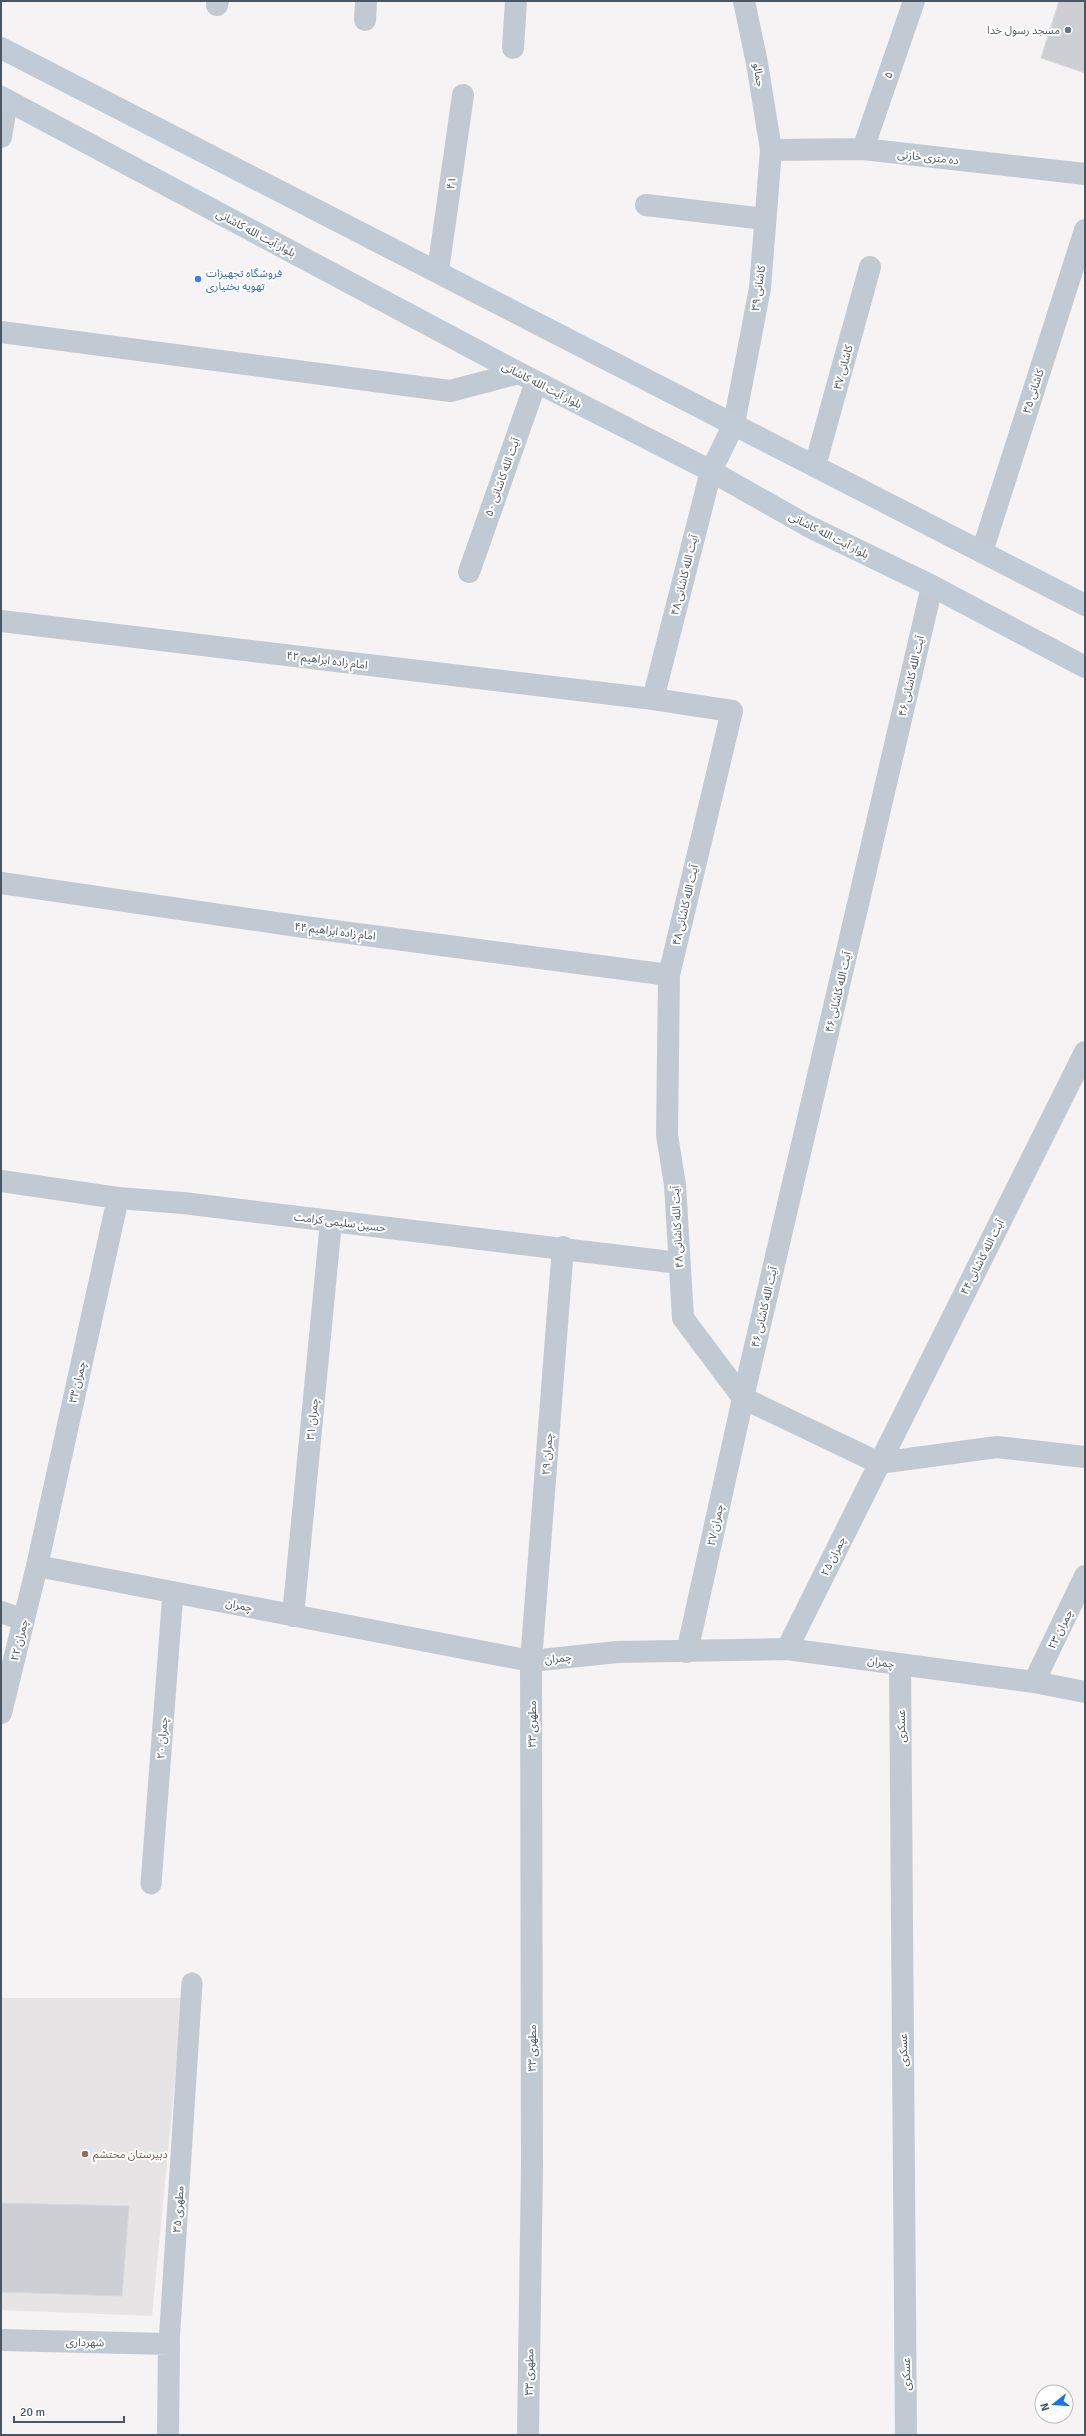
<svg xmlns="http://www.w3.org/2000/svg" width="1086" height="2436" viewBox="0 0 1086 2436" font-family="Signika,'Noto Sans Arabic',sans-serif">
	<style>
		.education { fill: #e6e4e5 }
		.building { fill: #cdcfd5; stroke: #d7d9de }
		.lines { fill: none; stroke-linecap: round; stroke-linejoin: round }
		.lane { stroke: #c1cad2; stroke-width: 21 }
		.street { stroke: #c1cad2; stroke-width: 22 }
		.secondary { stroke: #c1cbd6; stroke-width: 22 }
		.worship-dot { fill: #6b7280; stroke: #fff; stroke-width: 1.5 }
		.shop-dot { fill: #3f7fe0; stroke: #fff; stroke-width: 1.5 }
		.education-dot { fill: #8d6e63; stroke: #fff; stroke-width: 1.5 }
		.labels { text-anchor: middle; stroke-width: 4; stroke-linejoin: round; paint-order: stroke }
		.worship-label { font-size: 11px; fill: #5b616d; stroke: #fff; text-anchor: end }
		.street-label { font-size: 11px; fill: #4a5661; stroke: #fff }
		.shop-label { font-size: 11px; fill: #366cbe; stroke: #fff; text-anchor: start }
		.education-label { font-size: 11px; fill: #785e54; stroke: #fff; text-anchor: start }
	</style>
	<rect width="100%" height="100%" fill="#f5f3f3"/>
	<path class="education" d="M 1,1998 L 183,1998 L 152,2316 L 1,2310 Z"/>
	<path class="building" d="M 1059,1 L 1085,1 L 1085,73 L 1041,58 Z
		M 1,2203 L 129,2206 L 122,2296 L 1,2292 Z"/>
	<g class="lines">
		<path class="lane" d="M 151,1884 L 173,1592
			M 169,2344 L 192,1983"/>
		<path class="street" d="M 217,5 L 218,1
			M 365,20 L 366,1
			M 513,48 L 516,1
			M 1,137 L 7,100
			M 863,149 L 914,1
			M 771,150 L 863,149 L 1085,174
			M 646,205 L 765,219
			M 438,271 L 463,95
			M 1,332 L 450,391 L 519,373
			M 734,424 L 760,288 L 771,150 L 757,63 L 744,1
			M 815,466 L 870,267
			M 982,552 L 1085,230
			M 469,572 L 536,382
			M 1,621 L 653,699 L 732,711 L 669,975 L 667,1135 L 675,1185 L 683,1318 L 743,1398 L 879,1463 L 997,1447 L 1085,1457
			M 653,699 L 711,471
			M 1,883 L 297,926 L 669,975
			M 1,1181 L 118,1198 L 183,1203 L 679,1263
			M 37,1566 L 531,1661 L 617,1652 L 787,1649 L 1034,1682 L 1085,1692
			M 1,1612 L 24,1620
			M 293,1616 L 331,1222
			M 787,1649 L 1085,1052
			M 687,1652 L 743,1398 L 932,586
			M 900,1665 L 906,2435
			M 1034,1682 L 1085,1576
			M 1,1713 L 37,1566 L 118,1198
			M 1,2340 L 169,2344 L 168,2435
			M 528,2435 L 532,2166 L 531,1661 L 563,1247"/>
		<path class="secondary" d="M 1,48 L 1085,605
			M 1,97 L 519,373 L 711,471 L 808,526 L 932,586 L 1085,667
			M 711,471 L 734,424"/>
	</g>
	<circle class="worship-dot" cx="1068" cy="30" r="4"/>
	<circle class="shop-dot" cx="198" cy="279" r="4"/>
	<circle class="education-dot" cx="85" cy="2154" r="4"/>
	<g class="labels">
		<g class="worship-label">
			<text x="1060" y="34">مسجد رسول خدا</text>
		</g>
		<g class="street-label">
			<text transform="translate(759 75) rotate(81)" y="4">جمالو</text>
			<text transform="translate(888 75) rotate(-71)" y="4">۵</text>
			<text transform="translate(928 157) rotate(6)" y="4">ده متری خازنی</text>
			<text transform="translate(451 183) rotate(-82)" y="4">۴۱</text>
			<text transform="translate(256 233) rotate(28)" y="4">بلوار آیت الله کاشانی</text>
			<text transform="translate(758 288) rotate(-82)" y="4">کاشانی ۳۹</text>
			<text transform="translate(843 367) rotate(-75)" y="4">کاشانی ۳۷</text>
			<text transform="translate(542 385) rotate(27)" y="4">بلوار آیت الله کاشانی</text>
			<text transform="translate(1033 391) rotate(-72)" y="4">کاشانی ۳۵</text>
			<text transform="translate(502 477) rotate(-70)" y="4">آیت الله کاشانی ۵۰</text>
			<text transform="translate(829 535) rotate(27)" y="4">بلوار آیت الله کاشانی</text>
			<text transform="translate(684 575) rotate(-76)" y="4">آیت الله کاشانی ۴۸</text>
			<text transform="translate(327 660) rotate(7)" y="4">امام زاده ابراهیم ۴۲</text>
			<text transform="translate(911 676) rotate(-77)" y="4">آیت الله کاشانی ۴۶</text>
			<text transform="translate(685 905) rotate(-77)" y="4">آیت الله کاشانی ۴۸</text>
			<text transform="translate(335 931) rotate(7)" y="4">امام زاده ابراهیم ۴۴</text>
			<text transform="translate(838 992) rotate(-77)" y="4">آیت الله کاشانی ۴۶</text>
			<text transform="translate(340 1222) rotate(7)" y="4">حسین سلیمی کرامت</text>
			<text transform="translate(677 1227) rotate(-93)" y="4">آیت الله کاشانی ۴۸</text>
			<text transform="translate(982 1257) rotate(-63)" y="4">آیت الله کاشانی ۴۴</text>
			<text transform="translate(764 1307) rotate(-77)" y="4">آیت الله کاشانی ۴۶</text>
			<text transform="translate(77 1382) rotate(-77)" y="4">چمران ۳۳</text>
			<text transform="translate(312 1419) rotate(-84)" y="4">چمران ۳۱</text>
			<text transform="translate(547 1454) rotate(-86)" y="4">چمران ۲۹</text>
			<text transform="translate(715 1525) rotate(-78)" y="4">چمران ۲۷</text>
			<text transform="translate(833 1556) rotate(-64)" y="4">چمران ۲۵</text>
			<text transform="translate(239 1605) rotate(11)" y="4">چمران</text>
			<text transform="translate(1060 1629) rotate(-64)" y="4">چمران ۲۳</text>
			<text transform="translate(19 1640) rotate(-76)" y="4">چمران ۲۲</text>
			<text transform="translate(558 1658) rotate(-6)" y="4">چمران</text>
			<text transform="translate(881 1662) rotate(8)" y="4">چمران</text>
			<text transform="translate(532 1724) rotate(-90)" y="4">مطهری ۳۳</text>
			<text transform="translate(901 1726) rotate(-90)" y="4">عسکری</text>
			<text transform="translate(162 1738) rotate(-86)" y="4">چمران ۲۰</text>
			<text transform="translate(532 2048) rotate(-90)" y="4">مطهری ۳۳</text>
			<text transform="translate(903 2050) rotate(-90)" y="4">عسکری</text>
			<text transform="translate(178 2209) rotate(-86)" y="4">مطهری ۳۵</text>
			<text transform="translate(85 2342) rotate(1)" y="4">شهرداری</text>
			<text transform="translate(529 2372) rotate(-89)" y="4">مطهری ۳۳</text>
			<text transform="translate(906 2374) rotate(-90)" y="4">عسکری</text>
		</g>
		<g class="shop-label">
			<text x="206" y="277">فروشگاه تجهیزات<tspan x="206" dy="13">تهویه بختیاری</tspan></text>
		</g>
		<g class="education-label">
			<text x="93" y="2158">دبیرستان محتشم</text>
		</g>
	</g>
	<rect width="1086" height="2436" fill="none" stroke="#4a5661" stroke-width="4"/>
	<g transform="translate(1054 2404) rotate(253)"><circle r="19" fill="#ffffff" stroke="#b7bbc0"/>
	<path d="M0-3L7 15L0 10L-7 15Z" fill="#1a73e8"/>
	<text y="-6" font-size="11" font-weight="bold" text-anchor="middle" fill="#4a5661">N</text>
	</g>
	<path d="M14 2416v6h110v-6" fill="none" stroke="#4a5661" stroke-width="2"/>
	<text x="20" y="2416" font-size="12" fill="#4a5661" stroke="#ffffff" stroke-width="3" paint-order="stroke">20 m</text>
</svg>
